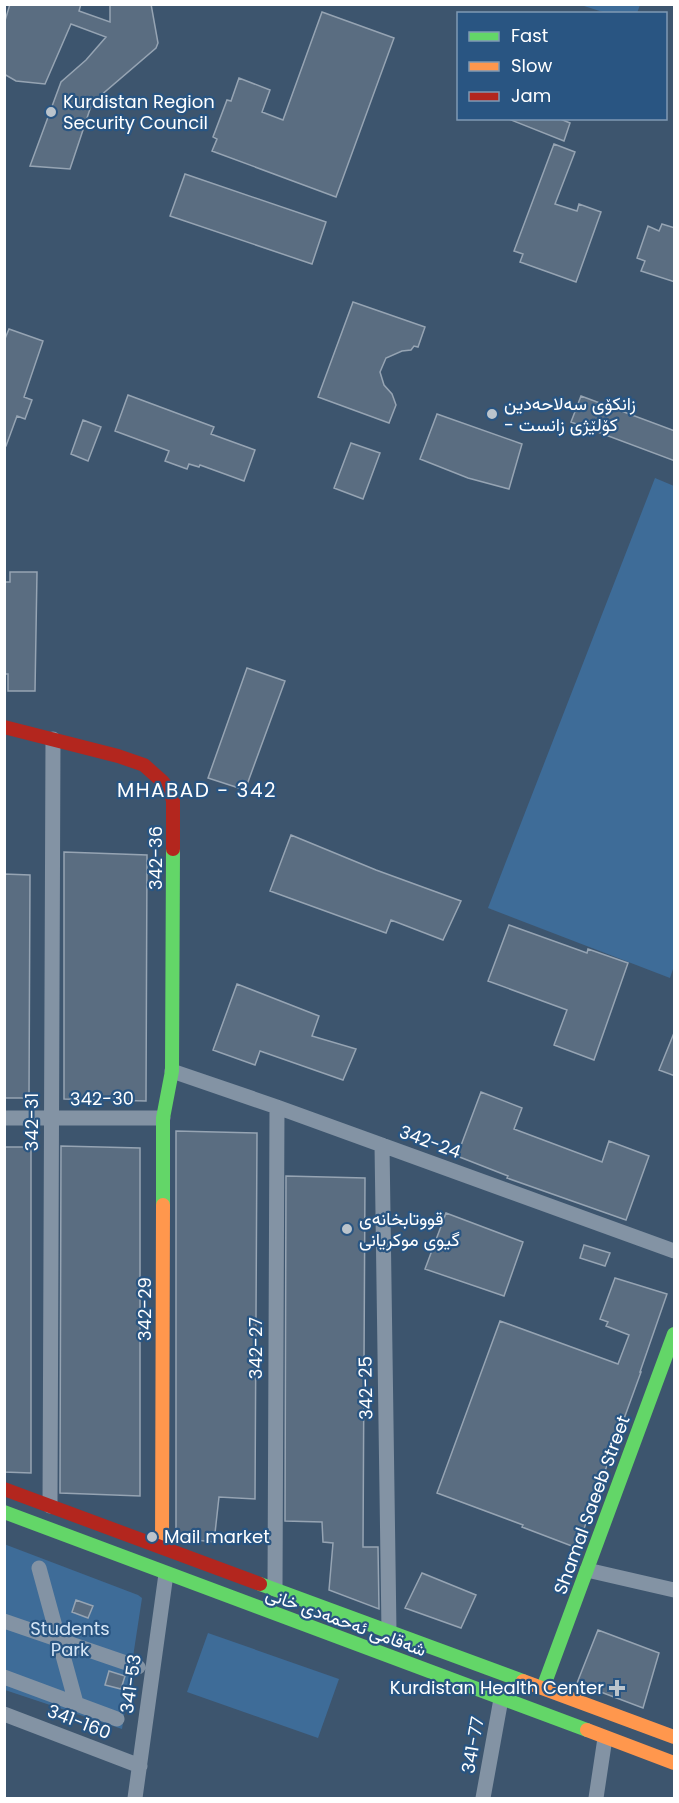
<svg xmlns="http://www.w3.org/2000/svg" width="679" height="1803" viewBox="0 0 679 1803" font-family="Poppins,Vazirmatn,sans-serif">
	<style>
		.green { fill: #3e6c98 }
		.building { fill: #5a6d81; stroke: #96a4b3; stroke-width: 1.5 }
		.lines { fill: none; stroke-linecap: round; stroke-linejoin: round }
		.street { stroke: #8393a4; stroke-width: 15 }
		.fast { stroke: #63d668; stroke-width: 14 }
		.slow { stroke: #ff974d; stroke-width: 14 }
		.jam { stroke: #b3261e; stroke-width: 14 }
		.poi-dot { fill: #bbc4cc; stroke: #295582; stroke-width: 2 }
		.labels { text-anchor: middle; stroke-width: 4.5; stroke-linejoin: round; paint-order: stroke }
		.poi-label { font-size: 18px; fill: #fff; stroke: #295582; text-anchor: start }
		.street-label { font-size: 18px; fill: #fff; stroke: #295582 }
		.park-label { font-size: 18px; fill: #d5e5f5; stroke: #295582 }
		.neighbourhood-label { font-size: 20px; letter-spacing: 1.5px; fill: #fff; stroke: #295582 }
	</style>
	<rect width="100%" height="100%" fill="#3d556e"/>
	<path class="green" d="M 584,5 L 640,4 L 640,5 L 637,13 L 606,13 L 584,6 Z
		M 655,478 L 674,486 L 674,966 L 670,978 L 488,908 Z
		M 4,1544 L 138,1595 L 142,1598 L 122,1729 L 5,1690 Z
		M 208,1633 L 339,1679 L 318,1738 L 187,1692 Z"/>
	<path class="building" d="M 10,4 L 81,4 L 79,11 L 110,22 L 110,4 L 151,4 L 158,43 L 156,48 L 92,103 L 70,169 L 30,166 L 61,82 L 86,60 L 106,37 L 71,24 L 45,84 L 16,81 L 4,74 L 4,24 Z
		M 322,12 L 394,38 L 336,197 L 212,151 L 217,139 L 213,137 L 227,100 L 231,101 L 239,78 L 270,90 L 262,112 L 283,120 Z
		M 506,118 L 558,118 L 570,123 L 564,141 Z
		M 554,144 L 575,152 L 555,204 L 577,211 L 579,204 L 601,212 L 576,282 L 520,262 L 523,254 L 514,251 Z
		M 185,174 L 326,222 L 312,264 L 170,216 Z
		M 662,224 L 675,228 L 675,282 L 641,271 L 645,261 L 637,258 L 648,226 L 659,231 Z
		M 353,302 L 425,327 L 418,347 L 414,346 L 411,350 L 402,351 L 386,358 L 380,372 L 384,385 L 392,394 L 396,405 L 389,423 L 318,397 Z
		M 9,329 L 43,341 L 24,397 L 32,400 L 25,419 L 17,416 L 6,446 L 4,446 L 4,341 Z
		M 128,395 L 214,427 L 211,434 L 255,450 L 244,481 L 200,465 L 199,467 L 189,464 L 187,469 L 165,461 L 169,451 L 115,431 Z
		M 581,396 L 675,431 L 675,461 L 571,422 Z
		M 437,414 L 522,444 L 509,489 L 468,478 L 420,459 Z
		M 83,420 L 101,427 L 88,461 L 71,454 Z
		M 351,443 L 380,453 L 363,499 L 334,488 Z
		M 10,572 L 37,572 L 35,691 L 8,691 L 8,674 L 4,674 L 4,582 L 10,582 Z
		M 247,668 L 285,681 L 245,790 L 208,778 Z
		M 291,835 L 376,870 L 461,901 L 443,940 L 391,920 L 386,933 L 270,891 Z
		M 64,852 L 147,855 L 146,1101 L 64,1099 Z
		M 4,874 L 30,875 L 29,1098 L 4,1098 Z
		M 509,925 L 587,953 L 588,949 L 628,963 L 594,1060 L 554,1045 L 567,1010 L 488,981 Z
		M 237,984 L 319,1016 L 312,1036 L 356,1049 L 343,1080 L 260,1051 L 255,1065 L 213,1050 Z
		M 674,1033 L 675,1033 L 675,1076 L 659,1070 Z
		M 481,1092 L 522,1108 L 514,1129 L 602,1162 L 609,1141 L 649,1156 L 626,1220 L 507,1178 L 508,1176 L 457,1156 Z
		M 176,1131 L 257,1133 L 255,1499 L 219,1497 L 214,1542 L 176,1538 Z
		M 61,1146 L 140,1148 L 140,1496 L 60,1493 Z
		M 4,1147 L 31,1147 L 31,1473 L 4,1472 Z
		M 286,1176 L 365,1178 L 363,1547 L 378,1547 L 379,1609 L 329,1590 L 333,1543 L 323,1542 L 322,1522 L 285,1521 Z
		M 446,1213 L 523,1242 L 504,1296 L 425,1269 Z
		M 584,1245 L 610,1253 L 605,1266 L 580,1258 Z
		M 615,1278 L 667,1294 L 640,1372 L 641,1372 L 577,1548 L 522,1527 L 523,1525 L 437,1493 L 500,1321 L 618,1364 L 629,1335 L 606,1326 L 608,1322 L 600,1319 Z
		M 422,1573 L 476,1595 L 461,1628 L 405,1608 Z
		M 76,1600 L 93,1606 L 88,1618 L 72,1612 Z
		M 598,1630 L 659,1653 L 643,1708 L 577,1683 Z
		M 109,1671 L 125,1676 L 121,1689 L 105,1685 Z"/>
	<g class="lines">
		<path class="street" d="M 172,1071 L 277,1107 L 674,1251
			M 4,1118 L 163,1118
			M 382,1145 L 389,1631
			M 50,1506 L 53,739
			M 39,1568 L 76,1703
			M 587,1570 L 674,1590
			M 275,1589 L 277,1107
			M 4,1621 L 138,1667
			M 4,1677 L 117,1719
			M 4,1714 L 140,1766
			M 135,1798 L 166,1574
			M 483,1798 L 501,1699
			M 596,1798 L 605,1738"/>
		<path class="fast" d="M 163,1205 L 163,1118 L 172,1071 L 173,849
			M 4,1512 L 587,1730
			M 260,1584 L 523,1681
			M 543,1688 L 674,1334"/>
		<path class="slow" d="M 162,1547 L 163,1205
			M 523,1681 L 674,1737
			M 587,1730 L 674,1763"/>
		<path class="jam" d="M 4,727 L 118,756 L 144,765 L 163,782 L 171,793 L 173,801 L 173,849
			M 4,1489 L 260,1584"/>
	</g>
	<g class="poi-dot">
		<circle cx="51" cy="112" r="6"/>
		<circle cx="492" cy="414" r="6"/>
		<circle cx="347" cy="1229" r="6"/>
		<circle cx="152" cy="1537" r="6"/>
		<path d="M614 1679h6v6h6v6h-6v6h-6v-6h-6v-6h6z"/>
	</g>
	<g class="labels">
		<g class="poi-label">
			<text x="63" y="108">Kurdistan Region<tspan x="63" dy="21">Security Council</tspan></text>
			<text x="504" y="410">زانکۆی سەلاحەدین<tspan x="504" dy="21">- کۆلێژی زانست</tspan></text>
			<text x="359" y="1225">قووتابخانەی<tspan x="359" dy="21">گيوی موكريانی</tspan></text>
			<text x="164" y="1543">Mail market</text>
			<text x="604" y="1694" text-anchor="end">Kurdistan Health Center</text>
		</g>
		<g class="street-label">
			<text transform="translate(156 858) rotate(-90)" y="6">342-36</text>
			<text transform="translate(102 1099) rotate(-1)" y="6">342-30</text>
			<text transform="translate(32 1122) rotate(-90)" y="6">342-31</text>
			<text transform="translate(430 1142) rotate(20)" y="6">342-24</text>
			<text transform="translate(145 1309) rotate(-90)" y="6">342-29</text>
			<text transform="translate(256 1348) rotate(-90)" y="6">342-27</text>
			<text transform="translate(366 1388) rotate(-91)" y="6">342-25</text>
			<text transform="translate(592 1505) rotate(-70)" y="6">Shamal Saeeb Street</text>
			<text transform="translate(346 1622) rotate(20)" y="6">شەقامی ئەحمەدی خانی</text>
			<text transform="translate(131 1684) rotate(-82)" y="6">341-53</text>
			<text transform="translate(79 1722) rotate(21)" y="6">341-160</text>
			<text transform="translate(473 1745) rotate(-80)" y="6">341-77</text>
		</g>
		<g class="park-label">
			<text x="70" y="1635">Students<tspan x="70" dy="21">Park</tspan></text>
		</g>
		<g class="neighbourhood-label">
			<text x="197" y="797">MHABAD - 342</text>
		</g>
	</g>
	<rect width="679" height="1803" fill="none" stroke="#ffffff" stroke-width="12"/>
	<rect x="457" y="12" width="210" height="108" fill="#295582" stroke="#7f99b4" stroke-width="1.5"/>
	<rect x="469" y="32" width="30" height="9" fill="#63d668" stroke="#7f99b4" stroke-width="1.5"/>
	<text x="511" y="42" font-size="18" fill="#ffffff">Fast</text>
	<rect x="469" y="62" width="30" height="9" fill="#ff974d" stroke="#7f99b4" stroke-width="1.5"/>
	<text x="511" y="72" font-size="18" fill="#ffffff">Slow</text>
	<rect x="469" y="92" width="30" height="9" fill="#b3261e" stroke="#7f99b4" stroke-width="1.5"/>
	<text x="511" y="102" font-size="18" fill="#ffffff">Jam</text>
</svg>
